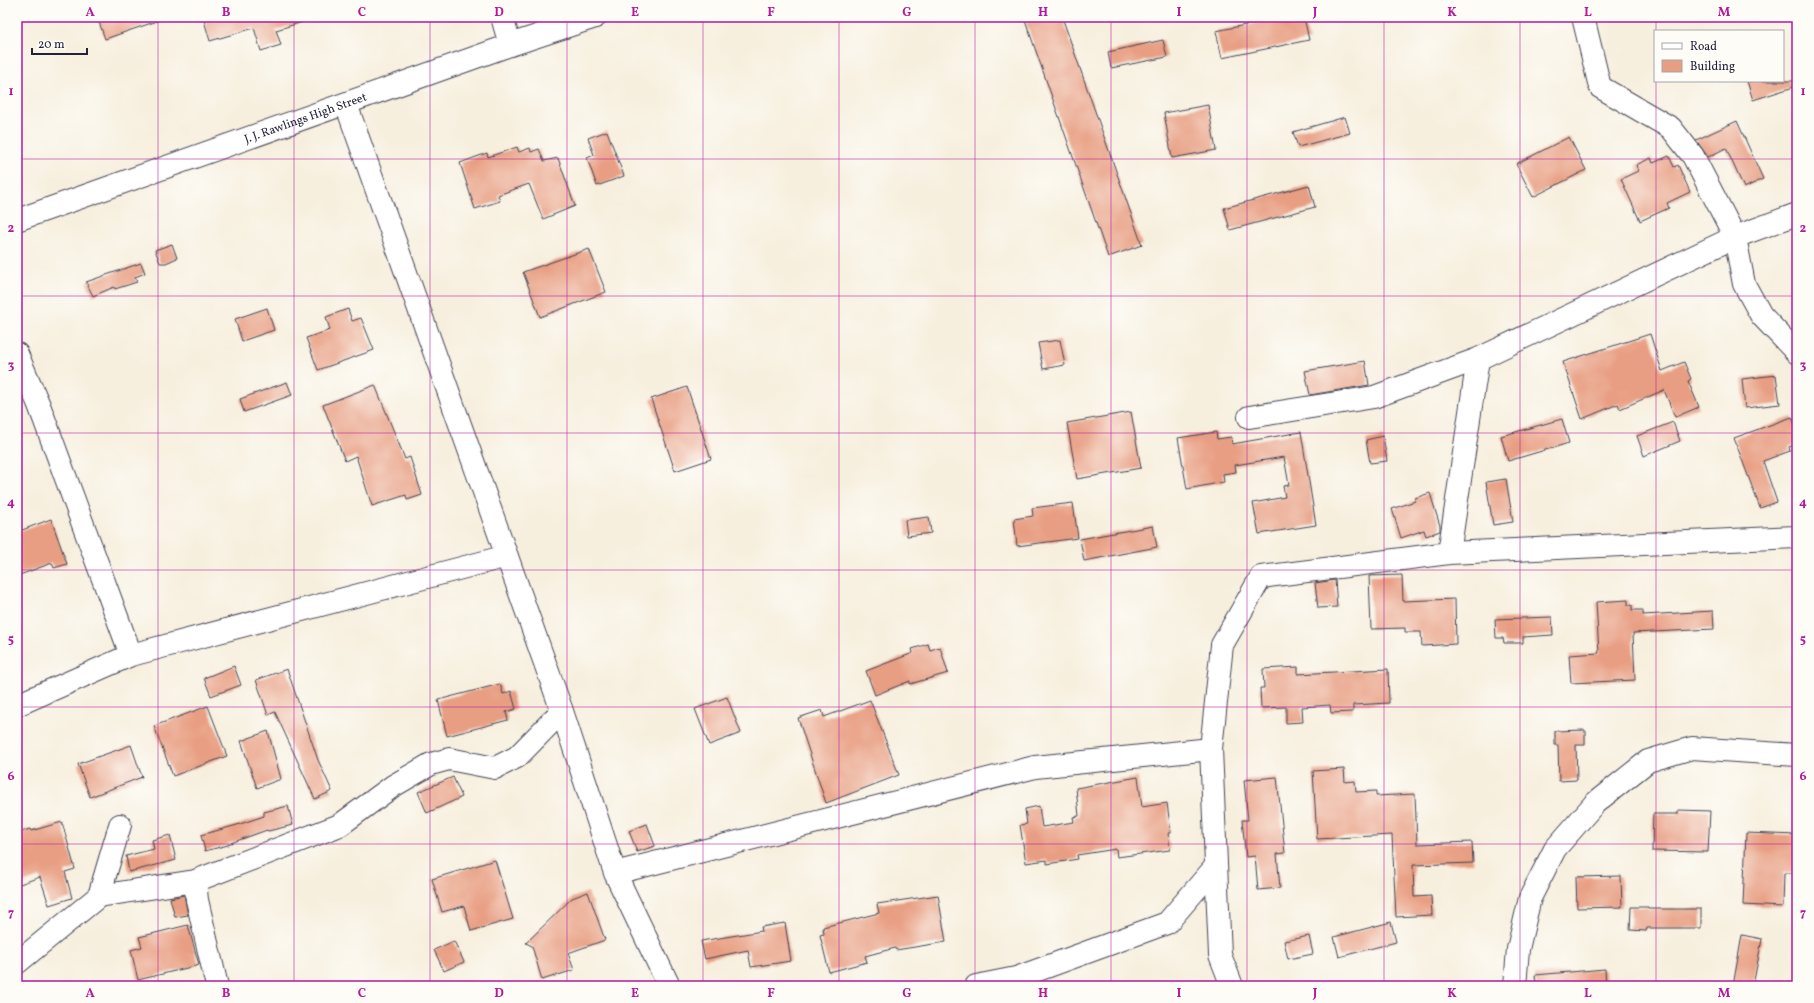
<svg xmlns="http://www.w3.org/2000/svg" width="1814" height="1003" viewBox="0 0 1814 1003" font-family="Vollkorn,serif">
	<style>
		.building { fill: #e89e82 }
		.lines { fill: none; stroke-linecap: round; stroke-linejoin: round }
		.minor-casing { stroke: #424153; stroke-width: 24 }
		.major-casing { stroke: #424153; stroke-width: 24 }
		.minor { stroke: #fff; stroke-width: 22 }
		.major { stroke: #fff; stroke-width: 22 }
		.grid { fill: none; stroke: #b5179e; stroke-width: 1; stroke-opacity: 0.55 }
		.labels { text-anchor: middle; stroke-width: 3; stroke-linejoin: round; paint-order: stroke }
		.street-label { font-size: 12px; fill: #22223b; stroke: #fdfcf7 }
		.neatline { fill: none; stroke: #b5179e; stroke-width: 1.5 }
		.grid-label { font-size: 13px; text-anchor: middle; font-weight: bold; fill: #b5179e }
	</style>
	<rect width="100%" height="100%" fill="#fdfcf7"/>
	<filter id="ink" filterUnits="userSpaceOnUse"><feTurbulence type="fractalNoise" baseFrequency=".025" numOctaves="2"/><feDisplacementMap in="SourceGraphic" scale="8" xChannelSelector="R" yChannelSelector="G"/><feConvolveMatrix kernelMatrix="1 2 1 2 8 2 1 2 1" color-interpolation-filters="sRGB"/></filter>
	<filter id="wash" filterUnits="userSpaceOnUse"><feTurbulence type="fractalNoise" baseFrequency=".012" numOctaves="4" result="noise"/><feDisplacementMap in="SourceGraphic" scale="16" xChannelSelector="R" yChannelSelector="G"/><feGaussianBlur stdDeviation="0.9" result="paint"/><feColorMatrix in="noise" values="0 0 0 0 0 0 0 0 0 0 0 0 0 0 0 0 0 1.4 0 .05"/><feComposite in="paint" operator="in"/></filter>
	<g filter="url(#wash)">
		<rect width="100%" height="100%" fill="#f7efde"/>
		<g id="blocks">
			<path class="building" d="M 113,17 L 163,17 L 163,19 L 105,39 L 99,22 Z
				M 203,17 L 306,17 L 306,21 L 276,30 L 281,45 L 261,51 L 254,28 L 210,41 Z
				M 1024,17 L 1062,17 L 1142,245 L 1108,257 Z
				M 1284,17 L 1304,17 L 1309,40 L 1222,58 L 1216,31 Z
				M 1163,40 L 1167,57 L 1111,68 L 1108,52 Z
				M 1747,81 L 1797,81 L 1797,86 L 1753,100 Z
				M 1208,105 L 1216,150 L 1172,158 L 1164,113 Z
				M 1345,117 L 1350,133 L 1298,147 L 1293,132 Z
				M 1737,121 L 1763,179 L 1744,188 L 1726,148 L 1708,157 L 1696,140 Z
				M 607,131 L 624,176 L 597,186 L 587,158 L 594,155 L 588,138 Z
				M 1569,137 L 1586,170 L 1533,197 L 1516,164 Z
				M 517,147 L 519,152 L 530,148 L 531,152 L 539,149 L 544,161 L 558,158 L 575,206 L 543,219 L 529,184 L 498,195 L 500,201 L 475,209 L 460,163 L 487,153 L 488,157 Z
				M 1669,156 L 1674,167 L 1678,165 L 1690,192 L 1667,203 L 1669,208 L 1640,221 L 1621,179 L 1638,171 L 1636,165 L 1651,158 L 1653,163 Z
				M 1309,185 L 1315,207 L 1230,230 L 1224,208 Z
				M 172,244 L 177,258 L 166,263 L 160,263 L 155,250 Z
				M 589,249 L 606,292 L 540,317 L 523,272 Z
				M 141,263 L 145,273 L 135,277 L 137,282 L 115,289 L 114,287 L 93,296 L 86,282 Z
				M 267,308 L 274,330 L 242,341 L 235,319 Z
				M 348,309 L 352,321 L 361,318 L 374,350 L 318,370 L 306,338 L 330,330 L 326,317 Z
				M 1650,334 L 1662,371 L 1684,362 L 1691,379 L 1688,381 L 1699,407 L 1675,417 L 1664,390 L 1620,409 L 1618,404 L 1582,419 L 1563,362 Z
				M 1060,340 L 1065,365 L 1043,369 L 1038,343 Z
				M 1365,361 L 1369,385 L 1310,395 L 1305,371 Z
				M 1776,375 L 1780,404 L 1745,408 L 1742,379 Z
				M 287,382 L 292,395 L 244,412 L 240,399 Z
				M 375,385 L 405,459 L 410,457 L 422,495 L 407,500 L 406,495 L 372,506 L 356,456 L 345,461 L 323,405 Z
				M 687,387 L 711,459 L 675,471 L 651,399 Z
				M 1131,412 L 1141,468 L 1077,479 L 1067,423 Z
				M 1792,417 L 1797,430 L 1797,444 L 1789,447 L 1790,451 L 1763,461 L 1777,502 L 1760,508 L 1734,438 Z
				M 1562,419 L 1569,443 L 1508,461 L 1501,436 Z
				M 1673,422 L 1680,441 L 1644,456 L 1637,436 Z
				M 1216,432 L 1217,439 L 1231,437 L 1232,444 L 1301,432 L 1316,525 L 1259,534 L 1253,503 L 1285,497 L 1283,486 L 1289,485 L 1284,457 L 1235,465 L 1236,472 L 1223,474 L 1224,482 L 1187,489 L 1178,438 Z
				M 1383,436 L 1387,461 L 1370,463 L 1366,440 Z
				M 1506,479 L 1513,522 L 1493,525 L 1486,482 Z
				M 1430,493 L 1440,526 L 1440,531 L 1426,536 L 1424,530 L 1401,538 L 1392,509 L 1415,501 L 1415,498 Z
				M 1073,503 L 1078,538 L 1017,546 L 1014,519 L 1033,516 L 1032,508 Z
				M 929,517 L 931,533 L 907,536 L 905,520 Z
				M 51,519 L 67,564 L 54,568 L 52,563 L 17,576 L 17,532 Z
				M 1153,526 L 1157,547 L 1084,561 L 1080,539 Z
				M 1402,575 L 1403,601 L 1455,599 L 1456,644 L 1422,646 L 1421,632 L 1405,632 L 1405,628 L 1371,629 L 1369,576 Z
				M 1335,580 L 1337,607 L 1318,608 L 1315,583 Z
				M 1628,600 L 1628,605 L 1632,605 L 1632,610 L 1643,610 L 1643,615 L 1713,611 L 1714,629 L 1633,633 L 1635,680 L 1571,683 L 1569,655 L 1599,653 L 1596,602 Z
				M 1552,617 L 1553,635 L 1523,637 L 1523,643 L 1504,643 L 1503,638 L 1496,638 L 1495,619 Z
				M 928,644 L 930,650 L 940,647 L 948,673 L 910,684 L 910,681 L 875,695 L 866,671 L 913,653 L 912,649 Z
				M 234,666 L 241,685 L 211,696 L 204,678 Z
				M 1298,667 L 1298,674 L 1388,669 L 1389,703 L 1353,705 L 1353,712 L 1331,713 L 1330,705 L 1302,707 L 1303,722 L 1286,723 L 1286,707 L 1261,708 L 1260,688 L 1264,688 L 1263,669 Z
				M 287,669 L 318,760 L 332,791 L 315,799 L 275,712 L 268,715 L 256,680 Z
				M 500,684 L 503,694 L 511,691 L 516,709 L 506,712 L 508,720 L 447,736 L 438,700 Z
				M 727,697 L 741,733 L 709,745 L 695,709 Z
				M 870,700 L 899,775 L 826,803 L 798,718 L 822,710 L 824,717 Z
				M 208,706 L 227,756 L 173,776 L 154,726 Z
				M 1585,730 L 1585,745 L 1576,745 L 1577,780 L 1559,781 L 1558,745 L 1555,745 L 1555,731 Z
				M 268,731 L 281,779 L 257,788 L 241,741 Z
				M 131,745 L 142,777 L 90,797 L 78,764 Z
				M 1344,769 L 1345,782 L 1355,781 L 1356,792 L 1376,791 L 1376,796 L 1415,794 L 1417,844 L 1472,842 L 1473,863 L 1413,865 L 1414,897 L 1431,896 L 1432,915 L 1396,917 L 1392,835 L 1317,839 L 1313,771 Z
				M 453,777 L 462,797 L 427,813 L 418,792 Z
				M 1138,777 L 1142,807 L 1167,803 L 1171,833 L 1168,833 L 1170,850 L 1117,857 L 1116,849 L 1077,855 L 1078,859 L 1047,864 L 1047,860 L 1026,863 L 1020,825 L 1027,824 L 1025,809 L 1039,806 L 1042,827 L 1074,822 L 1073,817 L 1079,816 L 1076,788 Z
				M 1277,777 L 1285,853 L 1277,854 L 1280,888 L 1258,890 L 1255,856 L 1246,857 L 1242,820 L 1248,820 L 1244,780 Z
				M 288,806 L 293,825 L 268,831 L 267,830 L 228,844 L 228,845 L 205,851 L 201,835 L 237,825 L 264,816 L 264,812 Z
				M 1678,810 L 1710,811 L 1708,852 L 1652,851 L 1653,814 L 1678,814 Z
				M 62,822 L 75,869 L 65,872 L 72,898 L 49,905 L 40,877 L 17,885 L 17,833 L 30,829 L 31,831 Z
				M 647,824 L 655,846 L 637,852 L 629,831 Z
				M 1746,833 L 1797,835 L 1797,873 L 1784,873 L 1783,907 L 1743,905 Z
				M 170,835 L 176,860 L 129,872 L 126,856 L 154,849 L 152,840 Z
				M 495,860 L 513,919 L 471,931 L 464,906 L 442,912 L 432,879 Z
				M 1621,876 L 1622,907 L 1577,908 L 1576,877 Z
				M 588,892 L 605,940 L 568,953 L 574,970 L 542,980 L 532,946 L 526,943 L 572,898 Z
				M 184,895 L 188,915 L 175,917 L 170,898 Z
				M 938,895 L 946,942 L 896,950 L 895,948 L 865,956 L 867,962 L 829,972 L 820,935 L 824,934 L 823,927 L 879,913 L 877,904 Z
				M 1631,907 L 1648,907 L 1648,909 L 1701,909 L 1701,928 L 1647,928 L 1646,931 L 1630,930 Z
				M 1391,922 L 1396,942 L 1339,957 L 1334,937 Z
				M 785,923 L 791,961 L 751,967 L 748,950 L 705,959 L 701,941 L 762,931 L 761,927 Z
				M 188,925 L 199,965 L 138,980 L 131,950 L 142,947 L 139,937 Z
				M 1742,935 L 1762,939 L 1753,986 L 1733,986 Z
				M 1309,936 L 1313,954 L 1288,959 L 1284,941 Z
				M 454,941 L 464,962 L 444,971 L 434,950 Z
				M 1605,969 L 1606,986 L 1536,986 L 1535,975 Z"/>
		</g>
	</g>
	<g filter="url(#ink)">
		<use href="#blocks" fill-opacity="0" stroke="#424153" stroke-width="1"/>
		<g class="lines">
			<defs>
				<path id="minor" d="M 502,17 L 510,45
					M 1583,17 L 1600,87 L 1671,128 L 1693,156 L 1735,237 L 1744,284 L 1761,315 L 1797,353
					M 346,104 L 562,711 L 615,873 L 669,986
					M 17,354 L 39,405 L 131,655
					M 1249,417 L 1374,397 L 1478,359 L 1735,237 L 1797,214
					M 1449,553 L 1478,359
					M 17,705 L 131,655 L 507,556
					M 615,873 L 1035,767 L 1211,749
					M 195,881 L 197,900 L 217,986
					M 99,896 L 195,881 L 340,825 L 393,786 L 431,764 L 449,759 L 495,768 L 517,757 L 562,711
					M 17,963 L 99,896 L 120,825
					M 976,986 L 1016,978 L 1167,923 L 1216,866
					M 1232,986 L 1220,955 L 1211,749 L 1222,645 L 1261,577 L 1449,553 L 1797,537
					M 1515,986 L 1518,949 L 1530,898 L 1555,849 L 1595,803 L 1648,761 L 1692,748 L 1797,755"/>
				<g id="major">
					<path id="s1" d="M 17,220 L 510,45 L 595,17"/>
				</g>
			</defs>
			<use href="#minor" class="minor-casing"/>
			<use href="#major" class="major-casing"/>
			<use href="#minor" class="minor"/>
			<use href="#major" class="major"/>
		</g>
	</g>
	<path class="grid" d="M 158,17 L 158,986M 294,17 L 294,986M 430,17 L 430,986M 567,17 L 567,986M 703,17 L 703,986M 839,17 L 839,986M 975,17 L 975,986M 1111,17 L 1111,986M 1247,17 L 1247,986M 1384,17 L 1384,986M 1520,17 L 1520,986M 1656,17 L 1656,31M 1656,81 L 1656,986M 17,159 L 1797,159M 17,296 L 1797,296M 17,433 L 1797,433M 17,570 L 1797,570M 17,707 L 1797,707M 17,844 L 1797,844"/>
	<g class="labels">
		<g class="street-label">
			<text dy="4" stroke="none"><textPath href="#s1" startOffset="306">J. J. Rawlings High Street</textPath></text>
		</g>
	</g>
	<rect width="1814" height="1003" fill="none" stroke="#fdfcf7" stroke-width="44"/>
	<rect x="1654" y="30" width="130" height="52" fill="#fdfcf7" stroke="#a5a5ac"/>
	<rect x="1662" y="43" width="20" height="6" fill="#ffffff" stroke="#a5a5ac"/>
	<text x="1690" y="50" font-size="12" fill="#22223b">Road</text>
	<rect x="1662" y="60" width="20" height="12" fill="#e89e82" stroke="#a5a5ac"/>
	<text x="1690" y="70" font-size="12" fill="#22223b">Building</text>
	<path d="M32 48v6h55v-6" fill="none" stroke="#22223b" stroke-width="2"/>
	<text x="38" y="48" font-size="12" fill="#22223b" stroke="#fdfcf7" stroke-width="3" paint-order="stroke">20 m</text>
	<rect x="22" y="22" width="1770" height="959" class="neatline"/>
	<g class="grid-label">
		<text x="90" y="16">A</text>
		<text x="226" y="16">B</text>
		<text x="362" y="16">C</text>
		<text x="499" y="16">D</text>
		<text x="635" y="16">E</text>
		<text x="771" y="16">F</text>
		<text x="907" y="16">G</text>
		<text x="1043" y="16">H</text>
		<text x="1179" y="16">I</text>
		<text x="1315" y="16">J</text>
		<text x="1452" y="16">K</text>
		<text x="1588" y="16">L</text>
		<text x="1724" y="16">M</text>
		<text x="11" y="95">1</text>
		<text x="1803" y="95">1</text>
		<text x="11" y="232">2</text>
		<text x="1803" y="232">2</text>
		<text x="11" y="369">3</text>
		<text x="1803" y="369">3</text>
		<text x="11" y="506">4</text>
		<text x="1803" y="506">4</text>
		<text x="11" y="643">5</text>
		<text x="1803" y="643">5</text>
		<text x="11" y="780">6</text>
		<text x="1803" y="780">6</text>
		<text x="11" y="917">7</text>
		<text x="1803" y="917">7</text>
		<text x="90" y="997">A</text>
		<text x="226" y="997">B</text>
		<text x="362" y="997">C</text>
		<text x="499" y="997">D</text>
		<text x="635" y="997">E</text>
		<text x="771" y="997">F</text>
		<text x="907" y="997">G</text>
		<text x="1043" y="997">H</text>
		<text x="1179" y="997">I</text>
		<text x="1315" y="997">J</text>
		<text x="1452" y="997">K</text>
		<text x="1588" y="997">L</text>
		<text x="1724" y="997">M</text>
	</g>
</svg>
